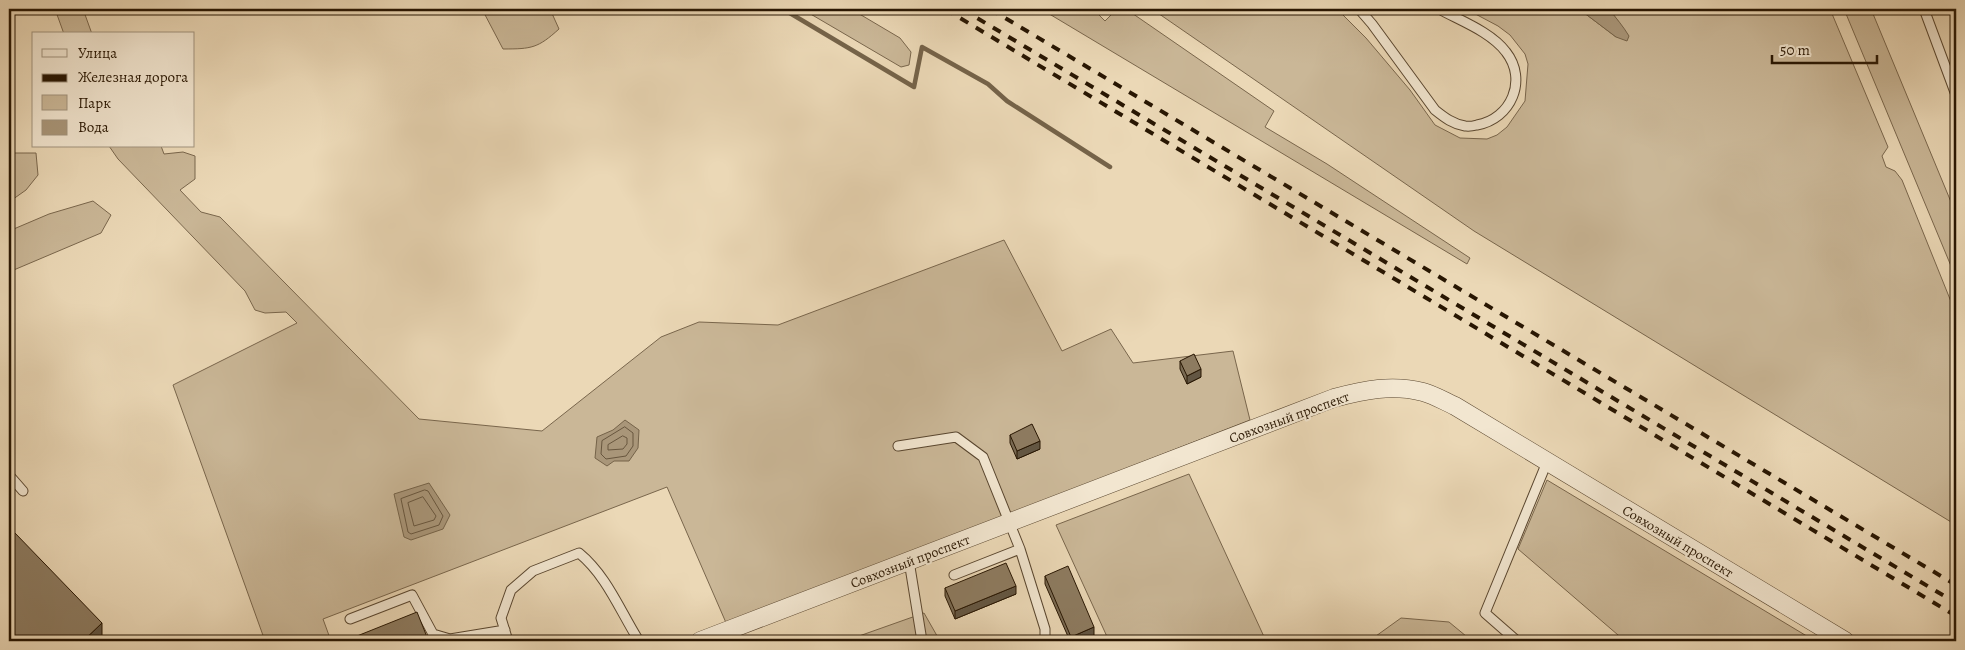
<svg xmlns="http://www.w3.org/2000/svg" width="1965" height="650" viewBox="0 0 1965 650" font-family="Alegreya,serif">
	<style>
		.green { fill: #cab797; stroke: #79664c }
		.water { fill: #a99679; stroke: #756349 }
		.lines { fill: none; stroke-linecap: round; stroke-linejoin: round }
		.shore { stroke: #68563e; stroke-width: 1 }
		.stream { stroke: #756349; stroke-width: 4.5 }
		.service-casing { stroke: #59462f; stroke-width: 11 }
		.minor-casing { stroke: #59462f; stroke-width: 19 }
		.service { stroke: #f2e6d0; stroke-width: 9 }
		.minor { stroke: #f2e6d0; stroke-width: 18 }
		.rail { stroke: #281602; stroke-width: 4; stroke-dasharray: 9 9; stroke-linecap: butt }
		.wall { fill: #796a53; stroke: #281602 }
		.shaded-wall { fill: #635643; stroke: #281602 }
		.building { fill: #8d7b60; stroke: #281602 }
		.labels { text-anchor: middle; stroke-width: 4; stroke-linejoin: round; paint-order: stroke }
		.street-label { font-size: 14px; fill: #281602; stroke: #f2e6d0 }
	</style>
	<rect width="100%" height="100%" fill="#ebd8b6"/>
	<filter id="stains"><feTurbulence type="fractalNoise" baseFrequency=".004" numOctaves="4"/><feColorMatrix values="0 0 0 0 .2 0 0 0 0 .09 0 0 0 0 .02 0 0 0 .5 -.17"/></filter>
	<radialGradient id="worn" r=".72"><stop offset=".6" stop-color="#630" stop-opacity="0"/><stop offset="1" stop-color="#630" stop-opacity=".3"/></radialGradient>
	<path class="green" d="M 55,9 L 83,9 L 92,34 L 64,34 Z
		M 484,9 L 550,9 L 559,29 C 538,48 532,49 503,49 L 483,11 Z
		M 802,9 L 851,9 L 900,38 L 911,52 L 909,65 L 901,67 Z
		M 1041,9 L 1093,9 L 1105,21 L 1117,9 L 1126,9 L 1274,111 L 1265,127 L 1327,164 L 1470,258 L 1467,264 Z
		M 1152,9 L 1337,9 L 1366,38 L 1410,90 L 1435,125 L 1460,138 L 1487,139 L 1497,135 L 1507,127 L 1525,101 L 1528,64 L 1525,54 L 1510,35 L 1498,26 L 1466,9 L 1579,9 L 1616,37 L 1618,21 L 1609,9 L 1830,9 L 1888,147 L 1882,156 L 1886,167 L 1895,171 L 1902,180 L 1956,314 L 1956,525 L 1474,231 Z
		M 1844,9 L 1871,9 L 1956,214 L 1956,278 Z
		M 109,146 L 161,146 L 164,154 L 183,152 L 195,156 L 195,179 L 180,190 L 201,212 L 220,217 L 419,419 L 542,431 L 661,337 L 699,322 L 778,325 L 1004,240 L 1062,351 L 1111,329 L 1133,363 L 1233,351 L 1250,420 L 727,625 L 667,487 L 323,619 L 331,641 L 265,641 L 173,385 L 297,323 L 286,312 L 265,313 L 255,310 L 245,291 L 118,159 Z
		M 9,153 L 36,153 L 38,175 L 26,190 L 9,202 Z
		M 93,201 L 111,215 L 101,233 L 9,272 L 9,231 L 49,214 Z
		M 1189,474 L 1266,641 L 1109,641 L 1056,525 Z
		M 1547,480 L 1815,641 L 1625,641 L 1518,549 Z
		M 924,613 L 940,641 L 845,641 Z
		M 1401,618 L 1449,622 L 1472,641 L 1369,641 Z"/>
	<path class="water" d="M 1579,9 L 1609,9 C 1616,18 1623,26 1629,36 L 1627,41 L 1616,37 Z
		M 625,420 L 639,430 L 638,448 L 629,461 L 614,461 L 607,466 L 595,458 L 597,437 L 613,430 Z
		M 429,483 L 450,515 L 443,529 L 411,540 L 404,537 L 394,494 Z"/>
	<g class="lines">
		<path class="shore" d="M 625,427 L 633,433 L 633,446 L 626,456 L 606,459 L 601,454 L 602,441 Z
			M 623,436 L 627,438 L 627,444 L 623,449 L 608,450 L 608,445 Z
			M 425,490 L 428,491 L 443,516 L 439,525 L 411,534 L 408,532 L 401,499 Z
			M 423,497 L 436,516 L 434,520 L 414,526 L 408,503 Z"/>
		<path class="stream" d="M 783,9 L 914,87 L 922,47 L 988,84 L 1007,101 L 1110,167"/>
		<defs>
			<path id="service" d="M 1359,9 L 1372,24 L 1435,110 C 1445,118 1453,124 1465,126 C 1469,127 1473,126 1477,125 C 1511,119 1528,80 1506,52 C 1491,32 1461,21 1439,9
				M 1924,9 L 1956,95
				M 898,446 L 956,437 L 983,457 L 1020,549 L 1045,629 L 1045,641
				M 9,475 L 23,491
				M 909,561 L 922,641
				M 954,575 L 1020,549
				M 350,619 L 412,595 L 433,634 L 450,639 L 505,630
				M 508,641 L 501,618 L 511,590 L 533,571 L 579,553 C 607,576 620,611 639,641
				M 1517,641 L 1485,613 L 1547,462"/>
			<path id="minor" d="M 700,641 L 1334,398 C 1364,390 1392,384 1423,392 C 1434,395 1444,401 1455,406 L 1845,641"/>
		</defs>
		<use href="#service" class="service-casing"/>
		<use href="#minor" class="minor-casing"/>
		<use href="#service" class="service"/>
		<use href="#minor" class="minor"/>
		<path class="rail" d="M 945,9 L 1956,616
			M 962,9 L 1956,603
			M 990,9 L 1956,585"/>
	</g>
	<path class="wall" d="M 1180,361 L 1201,377 L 1187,384 L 1180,369 Z
		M 1010,435 L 1040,449 L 1017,459 L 1010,443 Z
		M 9,537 L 102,639 L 100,641 L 9,641 Z
		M 1045,576 L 1094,635 L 1080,641 L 1070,641 L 1045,584 Z
		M 945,588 L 1016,594 L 955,619 L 945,596 Z"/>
	<path class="shaded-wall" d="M 1201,369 L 1201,377 L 1187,384 L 1187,376 Z
		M 1040,441 L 1040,449 L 1017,459 L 1017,451 Z
		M 1016,586 L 1016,594 L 955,619 L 955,611 Z
		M 102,623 L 102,639 L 100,641 L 83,641 Z
		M 1094,627 L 1094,635 L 1080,641 L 1071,641 L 1071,637 Z
		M 427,637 L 427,641 L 418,641 Z"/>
	<path class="building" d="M 1194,354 L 1201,369 L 1187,376 L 1180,361 Z
		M 1032,424 L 1040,441 L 1017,451 L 1010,435 Z
		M 14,532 L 102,623 L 83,641 L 16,641 L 9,634 L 9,537 Z
		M 1006,563 L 1016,586 L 955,611 L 945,588 Z
		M 1068,566 L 1094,627 L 1071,637 L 1045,576 Z
		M 417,612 L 427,637 L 418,641 L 359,641 L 357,636 Z"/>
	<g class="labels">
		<g class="street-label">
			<text transform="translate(1289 417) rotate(-20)" y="5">Совхозный проспект</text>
			<text transform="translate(1678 541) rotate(31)" y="5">Совхозный проспект</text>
			<text transform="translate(910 561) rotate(-21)" y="5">Совхозный проспект</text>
		</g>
	</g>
	<rect width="1965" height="650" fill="none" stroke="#ebd8b6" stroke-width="30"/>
	<rect x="10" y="10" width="1945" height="630" fill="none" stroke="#281602" stroke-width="2.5"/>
	<rect x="15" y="15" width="1935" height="620" fill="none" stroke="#281602"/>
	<rect x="32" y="32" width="162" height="115" fill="#f2e6d0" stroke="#a1937e"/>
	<rect x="42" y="49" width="25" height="8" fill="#f2e6d0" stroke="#a1937e"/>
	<text x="78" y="58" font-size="15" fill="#281602">Улица</text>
	<rect x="42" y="74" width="25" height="8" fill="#281602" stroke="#a1937e"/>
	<text x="78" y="82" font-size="15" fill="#281602">Железная дорога</text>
	<rect x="42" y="95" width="25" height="15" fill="#cab797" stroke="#a1937e"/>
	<text x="78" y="108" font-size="15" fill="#281602">Парк</text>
	<rect x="42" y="120" width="25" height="15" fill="#a99679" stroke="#a1937e"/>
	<text x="78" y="132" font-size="15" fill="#281602">Вода</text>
	<path d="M1772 55v8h105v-8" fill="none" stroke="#281602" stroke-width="2.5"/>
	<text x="1780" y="55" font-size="15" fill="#281602" stroke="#f2e6d0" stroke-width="4" paint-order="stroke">50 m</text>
	<rect width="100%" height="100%" filter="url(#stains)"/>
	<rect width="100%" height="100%" fill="url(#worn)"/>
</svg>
